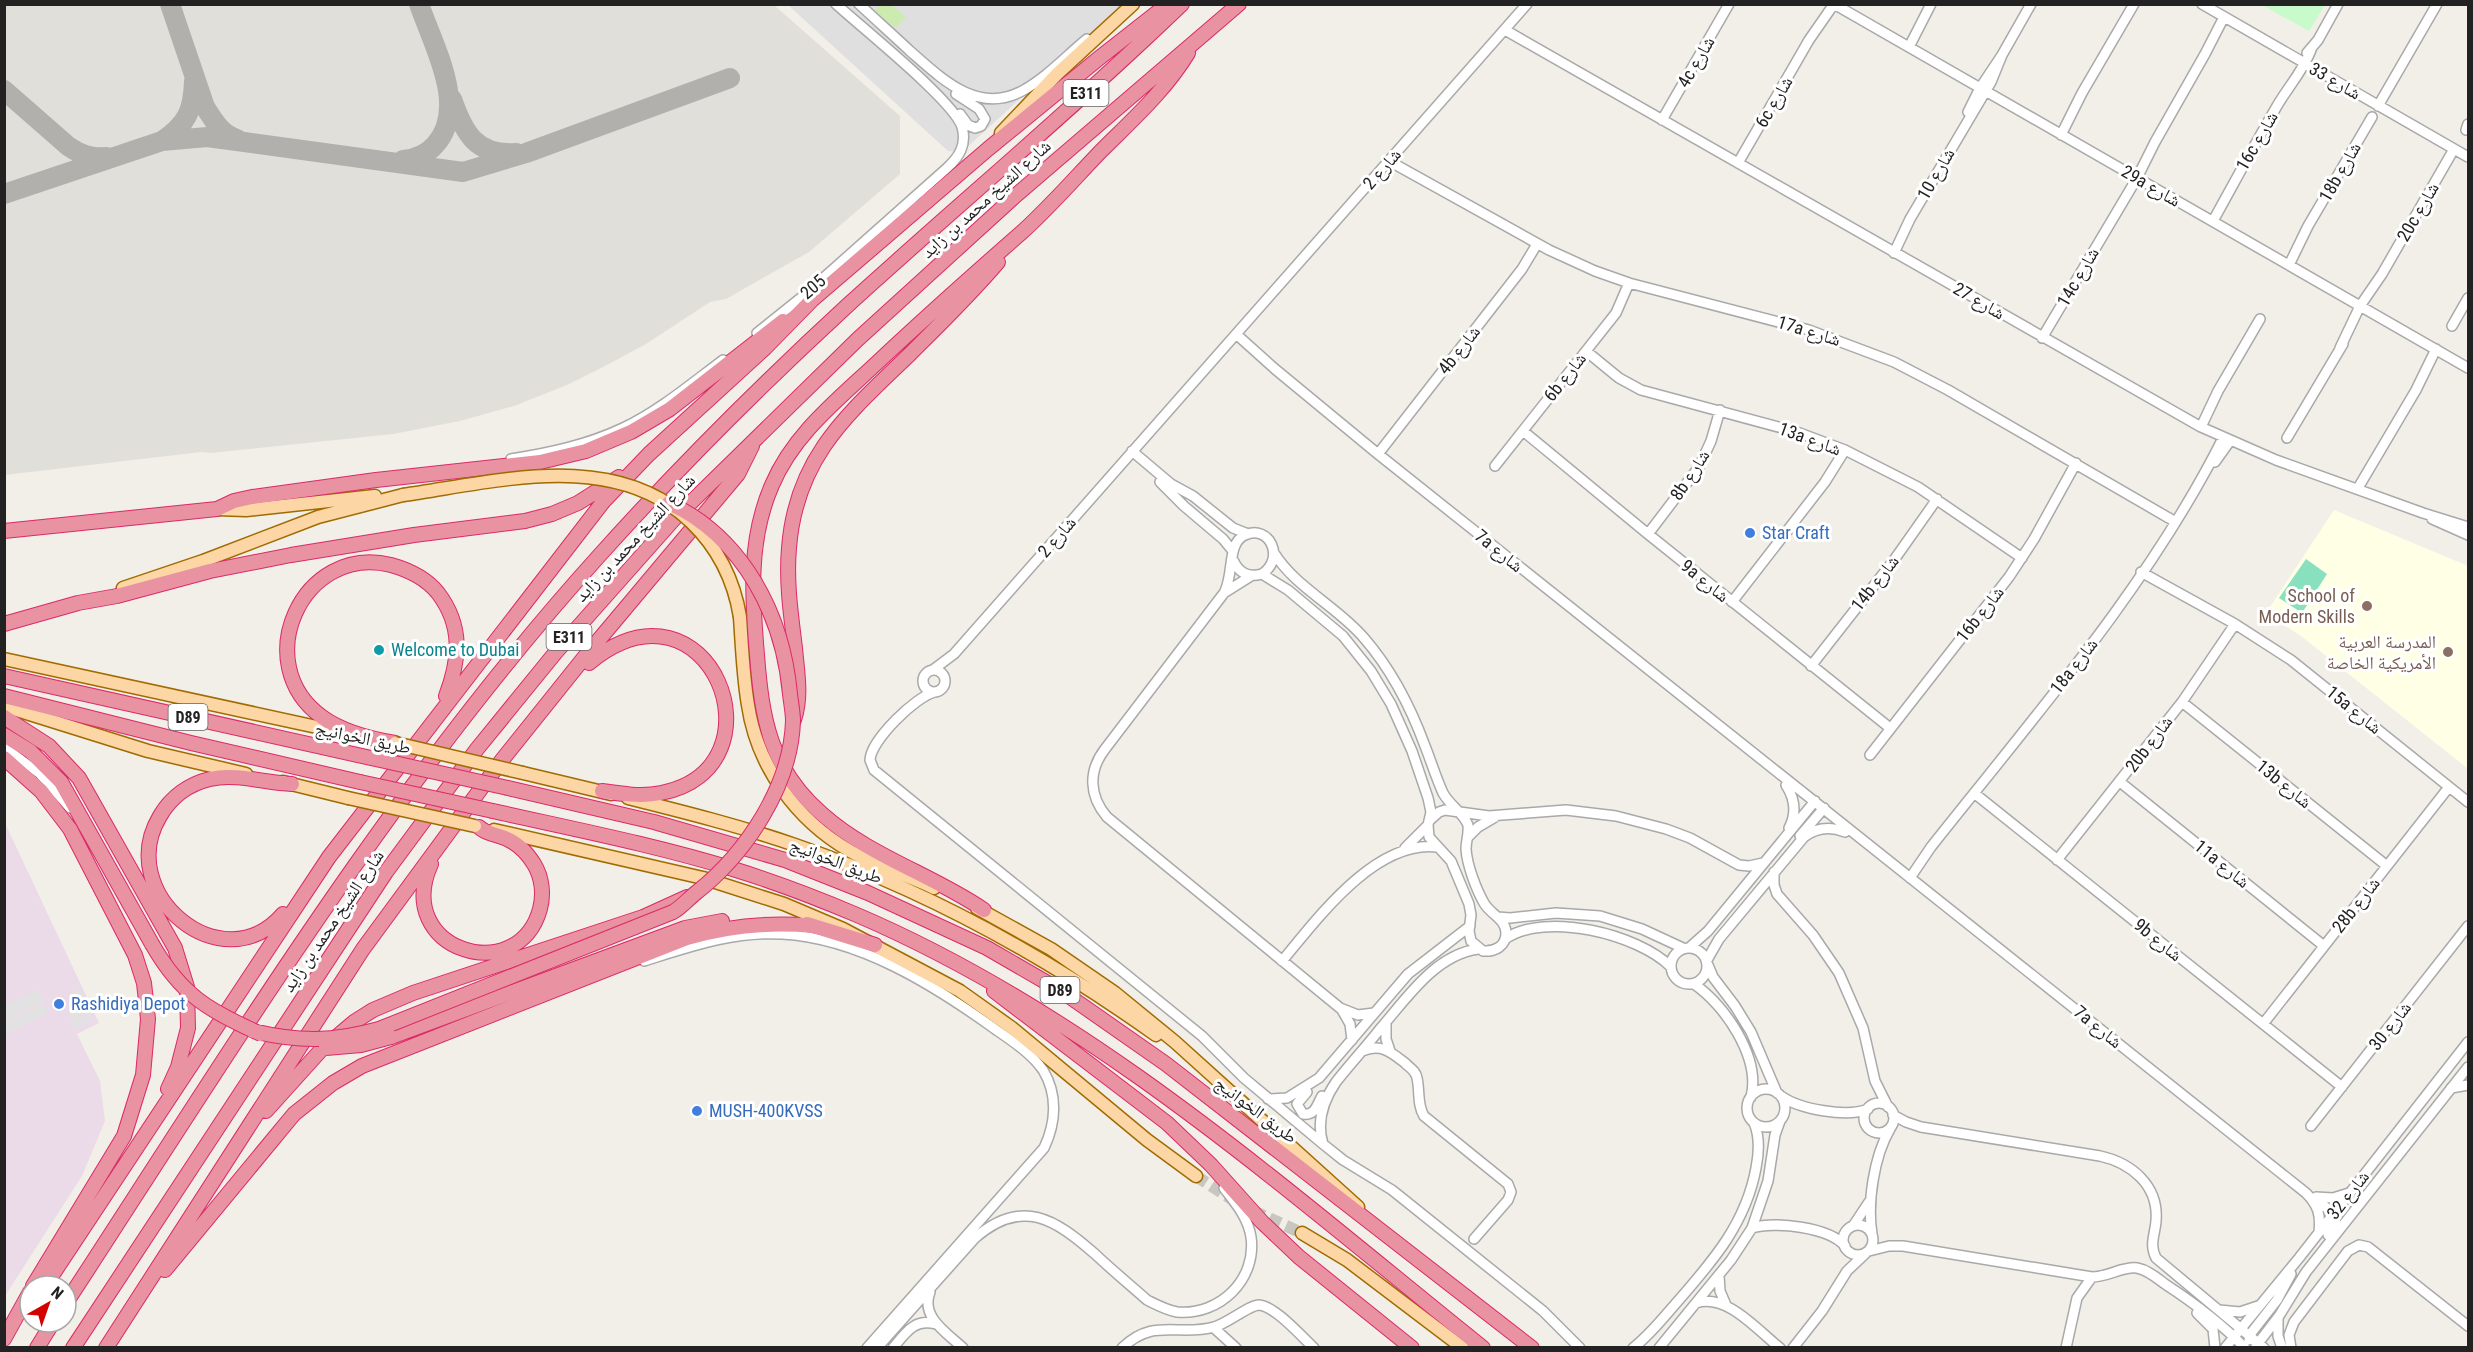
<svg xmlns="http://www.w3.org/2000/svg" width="2473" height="1352" viewBox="0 0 2473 1352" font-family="'Roboto Condensed','Noto Naskh Arabic',sans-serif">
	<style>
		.residential { fill: #e0dfdf }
		.industrial { fill: #ebdbe8 }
		.education { fill: #ffffe5 }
		.airport { fill: #e1dfda }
		.grass { fill: #cdebb0 }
		.park { fill: #c8facc }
		.pitch { fill: #88e0be }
		.parking { fill: #e2e2e2 }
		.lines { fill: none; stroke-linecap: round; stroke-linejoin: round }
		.taxiway { stroke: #b1b0ac; stroke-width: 20 }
		.major-tunnel { stroke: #c8c6c1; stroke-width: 12; stroke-dasharray: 12 6; stroke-linecap: butt }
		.minor-casing { stroke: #a9a9a9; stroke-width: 12 }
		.major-casing { stroke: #a06b00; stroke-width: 15 }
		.highway-casing { stroke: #dc2a67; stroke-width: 16 }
		.minor { stroke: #fff; stroke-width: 9 }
		.major { stroke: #fcd6a4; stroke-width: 12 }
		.highway { stroke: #e892a2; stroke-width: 14 }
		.major-bridge-casing { stroke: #a06b00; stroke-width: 15; stroke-linecap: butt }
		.highway-bridge-casing { stroke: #dc2a67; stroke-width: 16; stroke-linecap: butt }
		.major-bridge { stroke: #fcd6a4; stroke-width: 12 }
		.highway-bridge { stroke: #e892a2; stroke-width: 14 }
		.shop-dot { fill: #3f7fe0; stroke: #fff; stroke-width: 2 }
		.education-dot { fill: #8d6e63; stroke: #fff; stroke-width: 2 }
		.culture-dot { fill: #0f9aa8; stroke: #fff; stroke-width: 2 }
		.labels { text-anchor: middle; stroke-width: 6; stroke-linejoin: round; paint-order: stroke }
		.shield { fill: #fff; stroke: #646464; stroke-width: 1.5 }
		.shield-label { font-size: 16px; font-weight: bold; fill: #222 }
		.street-label { font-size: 18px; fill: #222; stroke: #fff }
		.shop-label { font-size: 18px; fill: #366cbe; stroke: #fff; text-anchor: start }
		.education-label { font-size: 18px; fill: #785e54; stroke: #fff; text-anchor: end }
		.culture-label { font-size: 18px; fill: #0d838f; stroke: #fff; text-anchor: start }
	</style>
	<rect width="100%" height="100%" fill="#f2efe9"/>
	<path class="residential" d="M 788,5 L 1122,5 L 962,152 L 948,151 Z"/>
	<path class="industrial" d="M 4,821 L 99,1023 L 77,1034 L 100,1081 L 105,1121 L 82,1176 L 5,1296 Z"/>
	<path class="education" d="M 2334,510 L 2468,566 L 2467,768 L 2301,636 L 2266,613 Z"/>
	<path class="airport" d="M 4,5 L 774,5 L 900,116 L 900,174 L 809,252 L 726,299 L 710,302 L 646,344 L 605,366 L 567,385 L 514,406 L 460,421 L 393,434 L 211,453 L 201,452 L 5,475 Z"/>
	<path class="grass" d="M 880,5 L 892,5 L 906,17 L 895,28 L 875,11 Z"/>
	<path class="park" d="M 2262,5 L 2325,5 L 2309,31 Z"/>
	<path class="pitch" d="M 2306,559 L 2327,574 L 2302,613 L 2279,598 Z"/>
	<path class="parking" d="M 38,989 L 44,1001 L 5,1021 L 5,1006 Z
		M 80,989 L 93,1019 L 85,1023 L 72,992 Z
		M 44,1004 L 48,1013 L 5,1034 L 5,1023 Z
		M 76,1009 L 84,1025 L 75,1029 L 68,1013 Z"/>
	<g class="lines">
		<path class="taxiway" d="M 170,4 L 205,107 C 214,121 221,134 237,139
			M 4,90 L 68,146 C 81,155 91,158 107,157
			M 452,99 C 464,133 476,156 516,153
			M 162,141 C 187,124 193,111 194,81
			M 403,160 C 416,159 426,155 435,145 C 469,108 433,45 419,4
			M 4,194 L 162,141 L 207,137 L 463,172 L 526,153 L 730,78"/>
		<path class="major-tunnel" d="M 1196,1176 L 1235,1201
			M 1253,1211 L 1302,1233"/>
		<defs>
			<path id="minor" d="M 859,4 C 876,20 893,35 910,51 C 941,78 977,115 1022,91 C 1046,78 1066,56 1087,39
				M 1834,4 L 2468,368
				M 2202,4 L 2468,157
				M 1505,30 L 2201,427 L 2276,460 L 2423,513 L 2468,527
				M 1909,47 L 1931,4
				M 2307,53 L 2318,40 L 2338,4
				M 956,94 L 979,109 L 985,119 L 981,126 L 975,128 L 968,125 L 960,114
				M 2378,106 L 2437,4
				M 1968,112 L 1980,88 L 2002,55 L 2031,4
				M 1662,120 L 1729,4
				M 2466,130 L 2468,124
				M 2061,135 L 2082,93 L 2134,4
				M 1389,161 L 1549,250 L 1595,271 L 1629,283 L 1809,330 L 1894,362 L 1948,390 L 2174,521
				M 1738,163 L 1809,40 L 1834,4
				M 2213,221 C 2234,183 2255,144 2277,106 C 2288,87 2303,71 2311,50
				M 1894,253 L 1910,219 L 1991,82 L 2002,55
				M 2289,265 L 2308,226 L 2372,117
				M 2452,326 L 2468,298
				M 757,333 L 802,297 L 947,168 C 959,157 967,145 962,127 C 954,101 861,27 836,4
				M 1236,334 L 1275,369 L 1378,454 L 2306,1193 C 2318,1205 2321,1215 2319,1232
				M 2042,338 L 2137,178 L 2155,142 L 2205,54 L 2224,17
				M 2340,348 L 2360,306 L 2382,274 L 2454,149
				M 1586,351 L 1619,378 L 1641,390 L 1797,432 L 1845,450 L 1918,487 L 2022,558
				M 2201,427 L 2218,391 L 2260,319
				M 1523,431 L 1648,534 L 1890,728
				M 2287,438 L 2343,344
				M 1132,451 L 1171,484 L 1193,496 L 1233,528 L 1248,534
				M 1378,454 L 1522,269 L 1537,244
				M 511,459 C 549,453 587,445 623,428 C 659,411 691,384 723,360
				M 2215,462 L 2230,441
				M 1495,466 L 1616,313 L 1629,283
				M 1160,482 L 1184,506 L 1223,539 L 1232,550
				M 2358,488 L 2416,390 L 2436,349
				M 2432,519 L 2468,535
				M 1648,534 L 1699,467 L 1711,441 L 1720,410
				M 2141,572 L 2235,624 L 2291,660 L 2468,802
				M 1262,574 L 1288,590 L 1343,636 L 1371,671 L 1391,704 L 1412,751 L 1428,798 L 1431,812 L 1428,825 L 1429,837 L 1451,861 L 1469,904 L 1471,915 L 1469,931 L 1471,941 L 1483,951 C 1495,952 1506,946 1506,933 C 1506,919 1490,914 1484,903 C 1476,889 1467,865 1466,849 C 1466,841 1469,834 1468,825 C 1463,812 1450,806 1443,793 C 1436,778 1431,761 1425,746 C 1411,708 1391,669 1364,638 C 1338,607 1296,588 1274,553
				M 1251,576 L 1224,593 L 1105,749 C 1088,771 1089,796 1107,817 L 1340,1008 L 1358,1015 L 1374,1013
				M 1225,591 C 1234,572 1227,543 1245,535 C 1269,524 1286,558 1262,574 C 1248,578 1239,573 1233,560
				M 1732,602 L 1825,482 L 1845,450
				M 1811,666 L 1894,560 L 1937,499
				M 934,669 L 954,654 L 1527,4
				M923 681a11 11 0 1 1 22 0a11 11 0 1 1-22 0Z
				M 935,692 C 916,696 871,740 870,760 L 874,770 L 1202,1036 L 1244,1078 L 1323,1144 L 1343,1160 L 1392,1190 L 1543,1311 L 1580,1348
				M 2182,702 L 2387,866
				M 4,747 L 40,774 L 70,808
				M 1870,755 L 2009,577 L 2034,539 L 2076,463
				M 2120,782 L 2324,946
				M 1786,785 C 1795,799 1797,813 1789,828
				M 1974,793 L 2342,1087
				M 1430,820 L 1439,812 L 1445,810 L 1489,816 L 1566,810 L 1616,816 L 1666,829 L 1690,838 L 1739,865 L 1749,866 L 1763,863
				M 1800,836 L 1824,808
				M 1468,837 L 1478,827 L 1495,817
				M 1405,848 L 1428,825
				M 2057,860 L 2182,702 L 2235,624
				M 1774,872 L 1774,885 L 1777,894 L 1813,935 L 1839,973 L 1863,1028 L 1875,1081 L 1888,1107
				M 1910,878 L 1931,847 C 2033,718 2149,586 2223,438
				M 1498,917 L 1510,918 L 1556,913 L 1600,916 L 1642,929 L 1683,948
				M 1505,939 C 1545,911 1638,934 1671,967
				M 1690,947 L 1708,931 L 1815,801
				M1671 966a18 18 0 1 1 36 0a18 18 0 1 1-36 0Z
				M 1707,960 L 1719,939 L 1804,837 C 1816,828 1830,826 1845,832
				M 644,961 C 689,947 734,931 782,934 C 859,938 934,985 995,1029 C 1011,1040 1031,1053 1043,1070 C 1058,1095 1056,1123 1044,1148 L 867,1348
				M 1282,961 C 1318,918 1375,840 1437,847
				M 1708,965 L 1713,977 L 1735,1006 L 1751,1032 L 1777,1093
				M 1694,984 C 1725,1005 1761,1058 1751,1097
				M 1342,1010 L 1350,1024 L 1352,1040
				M 1386,1023 L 1386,1039 L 1390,1051
				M 2263,1024 L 2449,787
				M 1362,1051 C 1381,1043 1391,1052 1405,1063 C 1410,1068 1416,1071 1417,1078 C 1420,1091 1417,1105 1424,1116 L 1508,1184 L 1511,1192 L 1508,1200 L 1474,1239
				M 2451,1088 L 2468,1085
				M1747 1108a19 19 0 1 1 38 0a19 19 0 1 1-38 0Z
				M 1307,1092 L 1297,1104 L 1303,1114 C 1315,1116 1317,1105 1322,1096
				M 1781,1096 C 1799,1109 1847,1118 1868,1109
				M 1268,1099 L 1287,1098 L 1319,1078 L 1408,974 L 1470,926
				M1864 1118a15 15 0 1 1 30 0a15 15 0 1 1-30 0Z
				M 1893,1115 L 1906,1122 L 1921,1127 L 2100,1156 C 2132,1163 2159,1186 2156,1221 C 2155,1235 2149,1244 2156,1258 L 2264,1348
				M 2311,1126 L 2468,926
				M 1323,1144 C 1316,1121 1323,1101 1336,1082 C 1350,1064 1366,1047 1380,1029 C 1407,998 1435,955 1478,949
				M 2316,1197 L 2333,1198 L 2349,1193
				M 2315,1198 L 2336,1216 L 2335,1225 L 2328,1235
				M1843 1240a15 15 0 1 1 30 0a15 15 0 1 1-30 0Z
				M 1853,1226 L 1869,1202
				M 1752,1228 C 1774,1221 1829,1227 1845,1246
				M 1872,1234 C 1867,1203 1874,1156 1890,1129
				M 1869,1251 L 1889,1246 L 1903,1246 L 2092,1277 C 2108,1277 2123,1266 2137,1268 C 2148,1270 2157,1278 2165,1284 C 2194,1303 2221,1323 2245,1348
				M 1719,1275 L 1720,1291 L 1726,1305
				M 930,1292 C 920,1317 947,1333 963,1348
				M 1696,1303 C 1727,1293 1757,1330 1780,1348
				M 2219,1310 L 2240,1312 L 2258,1306
				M 2197,1313 L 2213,1329 L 2215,1348
				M 2278,1318 L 2278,1336 L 2282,1348
				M 1214,1328 L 1236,1348
				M 2249,1340 L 2252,1332 L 2277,1300 L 2291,1274
				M 2256,1346 L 2279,1316 L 2306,1272 L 2468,1067
				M 877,1348 L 975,1238 C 1022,1197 1055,1219 1095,1254 C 1112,1270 1130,1285 1147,1300 C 1157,1305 1166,1310 1177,1312 C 1220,1316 1257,1279 1251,1237 C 1248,1217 1235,1203 1224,1188
				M 893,1348 C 906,1332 915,1318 936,1324
				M 1122,1348 C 1154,1317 1178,1337 1214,1327 C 1227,1324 1249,1305 1259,1305 C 1275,1306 1302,1337 1314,1348
				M 1633,1348 C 1650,1335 1663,1318 1678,1301 C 1713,1261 1746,1223 1756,1168 C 1759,1153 1760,1137 1754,1123
				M 1659,1348 L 1731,1260 L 1752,1228 L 1768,1181 L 1775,1135 L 1780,1121
				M 1793,1348 L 1822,1311 L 1847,1271 L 1865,1254
				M 2066,1348 L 2077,1298 L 2092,1277
				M 2225,1348 L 2299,1258 L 2468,1042
				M 2291,1348 L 2289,1335 L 2294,1322 L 2348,1251 L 2359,1245 L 2368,1247 L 2468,1326"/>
			<path id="major" d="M 1001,133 L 1057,74 L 1133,4
				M 217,509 L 246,510 L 375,496
				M 123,588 L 203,561 L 318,517 L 403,495
				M 740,617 C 742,646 743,676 748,705 C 757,766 796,820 850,851 C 876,866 907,875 934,888
				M 4,659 L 349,734
				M 4,706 L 148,751 L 246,774
				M 523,773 L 611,794
				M 283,782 L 348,798
				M 628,798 C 684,812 740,826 795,845 C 924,889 1045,956 1156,1035
				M 494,830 L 703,878 L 784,904 L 843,929 L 960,991 L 1012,1028 L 1147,1140 L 1196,1176
				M 977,908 L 1051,949 L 1115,993 L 1175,1042 L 1358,1207
				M 1302,1233 L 1347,1260 L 1463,1348"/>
			<path id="highway" d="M 4,531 L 217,509 L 234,501 L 252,497 L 376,480 L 540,462 L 586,451 L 631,432 L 670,409 L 783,321
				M 4,624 L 78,603 L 117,596 L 210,571 L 291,555 L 414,535 L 525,521 L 552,514 L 578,503 L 619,477
				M 589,663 C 709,564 789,768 661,793 C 642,797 622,794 602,791
				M 4,676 L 371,758
				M 4,696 L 191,743 L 360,782
				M 4,717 L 49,746 L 79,778 L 175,948 L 187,987 L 188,1028 L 178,1067 L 168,1089
				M 794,720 C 802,696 797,672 795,648 C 791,615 786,582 789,548 C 796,456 849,413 910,354 C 940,324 971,294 998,262
				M 4,735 L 30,751 L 61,782 L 152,944
				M 395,743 C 371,739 341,731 322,717 C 248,664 302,543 391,565 C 409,570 426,578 438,593 C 463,626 460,659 446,696
				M 4,758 L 41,791 L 70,829 L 135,955 L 144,983 L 148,1019 L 143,1075 L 124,1136 L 33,1286
				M 508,788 L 654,822 L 785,860 L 868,893 L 987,948 L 1063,992 L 1166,1064 L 1532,1348
				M 493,811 C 573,829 655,845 733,869 C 775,882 817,898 857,915 C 1091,1015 1286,1190 1483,1348
				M 431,864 C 392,950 518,989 540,909 C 544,894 542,877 534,864 C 526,851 514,840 499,836 C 491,833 485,833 479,827
				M 984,910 C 933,875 869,856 822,814 C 770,769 762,719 757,655 C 752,596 748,540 772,485 C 794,433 840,398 880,360 C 926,317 973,275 1021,233 C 1049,208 1074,179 1101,151 C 1132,120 1165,91 1188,53
				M 283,914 C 223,984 113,894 160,816 C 171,797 189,784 210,779 C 237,773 265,783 292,784
				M 807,924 L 875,945
				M 994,991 L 1167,1123 L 1211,1165 L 1262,1222 L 1299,1257 L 1412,1348
				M 391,1037 L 685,928 L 722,921
				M 266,1111 L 321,1050 L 354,1022 L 373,1010 L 413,993 L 643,917 L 687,897
				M 165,1270 L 294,1114 L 333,1083 L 362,1066 L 687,938 C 729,926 770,922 813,926
				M 45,1286 L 329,857 L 603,502 L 649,454 L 765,348 L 812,300 L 988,149 L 1098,59 L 1168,4
				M 66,1303 C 233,1047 393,784 598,557 C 677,469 761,385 848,305 C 959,204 1074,108 1182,4
				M 4,1339 L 30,1292
				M 37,1348 L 53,1322
				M 73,1348 L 386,872 L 477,749 L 556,652 L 674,519 L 858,339 L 1014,197 L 1239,4
				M 106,1348 L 363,949 L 502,760 L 587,654 L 738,474 L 752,446"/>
		</defs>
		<use href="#minor" class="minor-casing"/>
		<use href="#major" class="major-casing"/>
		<use href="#highway" class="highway-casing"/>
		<use href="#minor" class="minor"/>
		<use href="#major" class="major"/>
		<use href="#highway" class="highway"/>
		<defs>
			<path id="major-bridge" d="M 403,495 C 496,482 614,448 691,522 C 718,548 734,580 740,617
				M 395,743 L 523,773
				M 348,798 L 475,826"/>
			<path id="highway-bridge" d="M 371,758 L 508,788
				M 360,782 L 493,811
				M 152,944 C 181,995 209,1011 261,1034
				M 253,1031 C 299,1042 333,1042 379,1029 L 673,912 C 683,906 689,898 697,892 C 746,853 791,786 793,721 C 793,713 791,703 790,694 C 783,616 744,538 669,503
				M 326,1048 L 361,1045 L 391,1037"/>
		</defs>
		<use href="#major-bridge" class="major-bridge-casing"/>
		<use href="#highway-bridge" class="highway-bridge-casing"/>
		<use href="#major-bridge" class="major-bridge"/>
		<use href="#highway-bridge" class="highway-bridge"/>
	</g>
	<g class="shop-dot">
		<circle cx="1750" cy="533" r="6"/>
		<circle cx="59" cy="1004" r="6"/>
		<circle cx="697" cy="1111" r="6"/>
	</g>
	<g class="education-dot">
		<circle cx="2367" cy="606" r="6"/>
		<circle cx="2448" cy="652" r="6"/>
	</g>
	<circle class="culture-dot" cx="379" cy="650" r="6"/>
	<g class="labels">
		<g class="shield">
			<rect x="1063.5" y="80" width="45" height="26" rx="4.5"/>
			<rect x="546.5" y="624" width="45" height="26" rx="4.5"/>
			<rect x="168.5" y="704" width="39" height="26" rx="4.5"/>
			<rect x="1040.5" y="977" width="39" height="26" rx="4.5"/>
		</g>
		<g class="shield-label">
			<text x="1086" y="99">E311</text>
			<text x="569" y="643">E311</text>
			<text x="188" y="723">D89</text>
			<text x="1060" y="996">D89</text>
		</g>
		<g class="street-label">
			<text transform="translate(1696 62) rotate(-60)" y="6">4c شارع</text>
			<text transform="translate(2335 81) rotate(30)" y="6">شارع 33</text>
			<text transform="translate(1774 102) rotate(-60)" y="6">6c شارع</text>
			<text transform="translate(2257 141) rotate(-60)" y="6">16c شارع</text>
			<text transform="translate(1382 169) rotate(-49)" y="6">شارع 2</text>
			<text transform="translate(2340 172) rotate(-60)" y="6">18b شارع</text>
			<text transform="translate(1936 174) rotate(-60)" y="6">شارع 10</text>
			<text transform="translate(2151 186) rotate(30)" y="6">29a شارع</text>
			<text transform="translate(986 199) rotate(-42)" y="6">شارع الشيخ محمد بن زايد</text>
			<text transform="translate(2418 212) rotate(-60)" y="6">20c شارع</text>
			<text transform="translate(2078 277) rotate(-60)" y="6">14c شارع</text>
			<text transform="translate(813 287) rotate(-41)" y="6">205</text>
			<text transform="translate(1979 301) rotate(30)" y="6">شارع 27</text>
			<text transform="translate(1809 331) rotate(17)" y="6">17a شارع</text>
			<text transform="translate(1459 350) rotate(-52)" y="6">4b شارع</text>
			<text transform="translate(1565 377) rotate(-52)" y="6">6b شارع</text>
			<text transform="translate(1810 439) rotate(20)" y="6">13a شارع</text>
			<text transform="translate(1690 475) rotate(-57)" y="6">8b شارع</text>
			<text transform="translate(1057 537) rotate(-49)" y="6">شارع 2</text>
			<text transform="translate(635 538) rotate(-47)" y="6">شارع الشيخ محمد بن زايد</text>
			<text transform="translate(1499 551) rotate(39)" y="6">7a شارع</text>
			<text transform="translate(1705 581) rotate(39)" y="6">9a شارع</text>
			<text transform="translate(1875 583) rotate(-52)" y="6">14b شارع</text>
			<text transform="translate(1980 614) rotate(-52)" y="6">16b شارع</text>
			<text transform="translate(2074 666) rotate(-52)" y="6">18a شارع</text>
			<text transform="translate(2354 710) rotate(39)" y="6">15a شارع</text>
			<text transform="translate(363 738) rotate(12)" y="6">طريق الخوانيج</text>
			<text transform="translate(2149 744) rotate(-53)" y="6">20b شارع</text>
			<text transform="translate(2284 784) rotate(39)" y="6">13b شارع</text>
			<text transform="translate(836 861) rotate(21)" y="6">طريق الخوانيج</text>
			<text transform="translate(2222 864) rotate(39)" y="6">11a شارع</text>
			<text transform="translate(2356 905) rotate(-52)" y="6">28b شارع</text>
			<text transform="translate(333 921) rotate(-56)" y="6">شارع الشيخ محمد بن زايد</text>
			<text transform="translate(2158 940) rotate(39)" y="6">9b شارع</text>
			<text transform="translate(2390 1026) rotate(-52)" y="6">شارع 30</text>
			<text transform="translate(2098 1027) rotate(39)" y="6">7a شارع</text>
			<text transform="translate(1256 1110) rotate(37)" y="6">طريق الخوانيج</text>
			<text transform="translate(2348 1195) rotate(-52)" y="6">شارع 32</text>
		</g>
		<g class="shop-label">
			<text x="1762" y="539">Star Craft</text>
			<text x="71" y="1010">Rashidiya Depot</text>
			<text x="709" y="1117">MUSH-400KVSS</text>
		</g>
		<g class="education-label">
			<text x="2355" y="602">School of<tspan x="2355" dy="21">Modern Skills</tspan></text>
			<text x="2436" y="648">المدرسة العربية<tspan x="2436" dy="21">الأمريكية الخاصة</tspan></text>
		</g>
		<g class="culture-label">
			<text x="391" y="656">Welcome to Dubai</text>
		</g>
	</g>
	<rect width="2473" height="1352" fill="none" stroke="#222222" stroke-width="12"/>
	<g transform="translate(48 1304) rotate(40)"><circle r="28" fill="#ffffff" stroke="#a7a7a7" stroke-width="1.5"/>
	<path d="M0-4.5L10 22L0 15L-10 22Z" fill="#d40000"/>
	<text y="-9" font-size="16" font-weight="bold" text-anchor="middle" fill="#222222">N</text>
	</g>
</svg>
